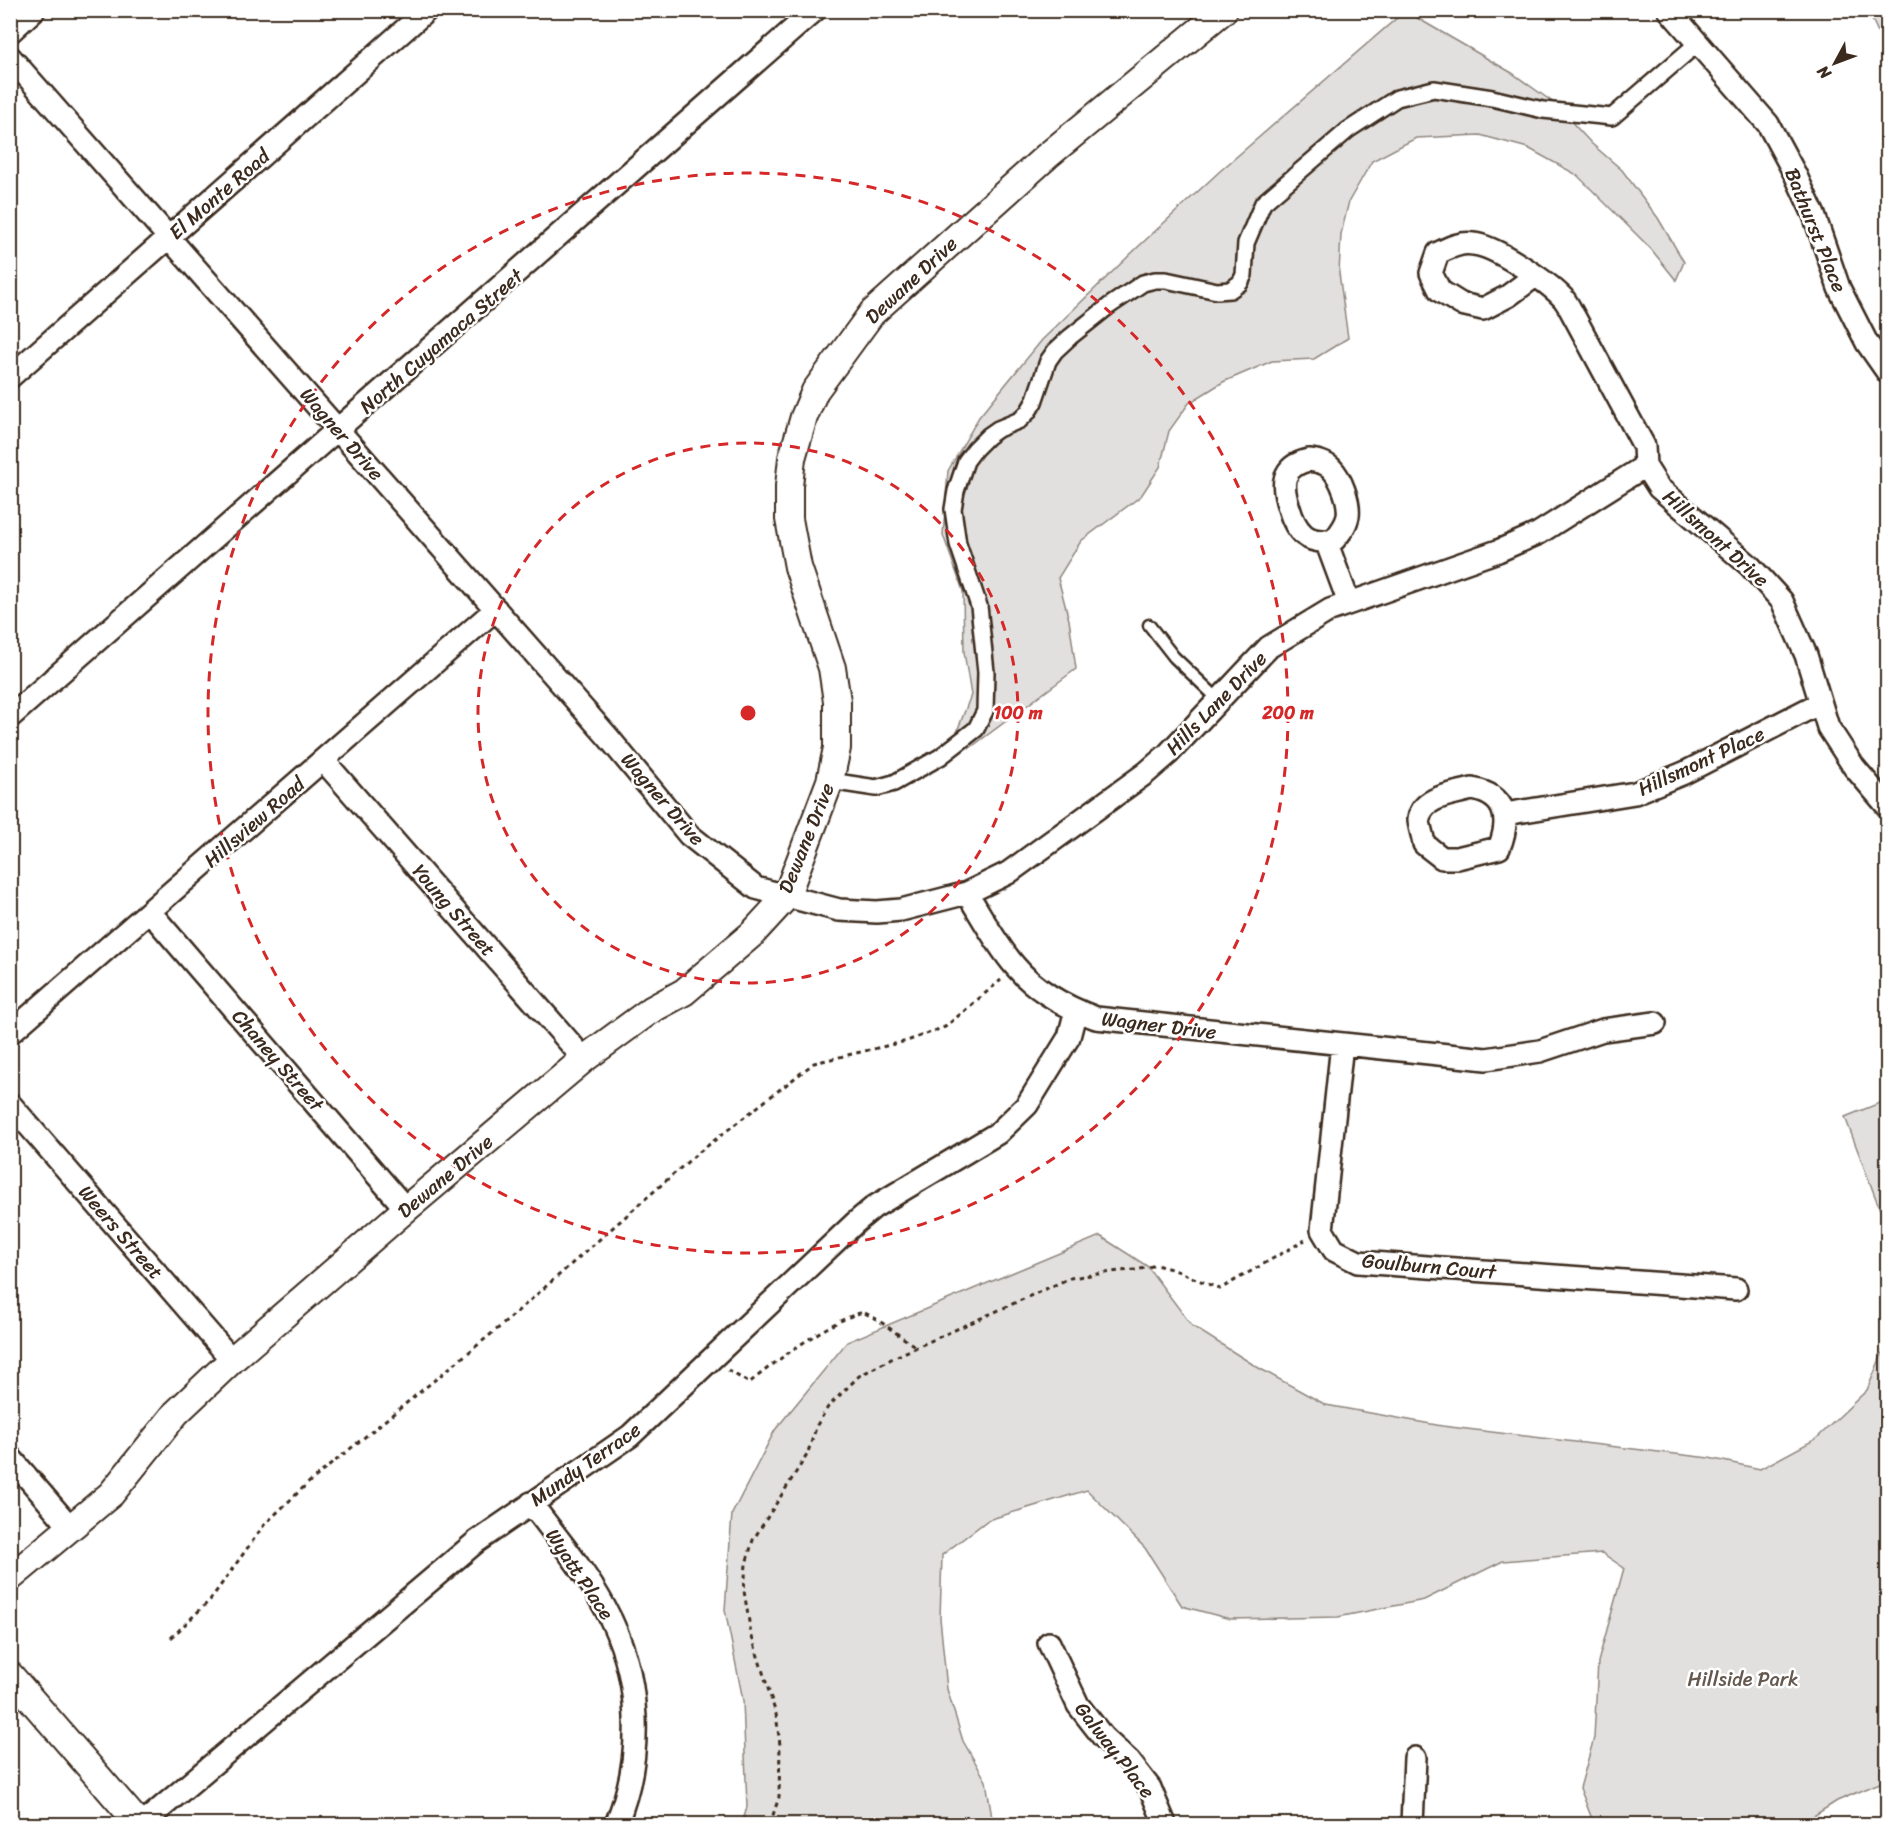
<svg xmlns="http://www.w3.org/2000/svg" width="1898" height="1835" viewBox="0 0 1898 1835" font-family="Sriracha,sans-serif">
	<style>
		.green { fill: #e2e0de; stroke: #8e857e; stroke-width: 1.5 }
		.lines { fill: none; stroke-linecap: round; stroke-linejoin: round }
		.service-casing { stroke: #3b2a1e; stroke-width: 15 }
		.pedestrian-casing { stroke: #3b2a1e; stroke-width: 20 }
		.minor-casing { stroke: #3b2a1e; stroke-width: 26 }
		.tertiary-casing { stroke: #3b2a1e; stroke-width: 30 }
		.path { stroke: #3b2a1e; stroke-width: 3; stroke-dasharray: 4.5 4.5; stroke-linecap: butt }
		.service { stroke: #fff; stroke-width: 10 }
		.pedestrian { stroke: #fff; stroke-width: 15 }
		.minor { stroke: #fff; stroke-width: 21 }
		.tertiary { stroke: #fff; stroke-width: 26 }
		.ring { fill: none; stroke: #d62828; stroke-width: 3; stroke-dasharray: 10 8 }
		.labels { text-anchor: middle; stroke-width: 5; stroke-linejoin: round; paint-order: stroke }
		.street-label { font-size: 20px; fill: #3b2a1e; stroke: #fff }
		.park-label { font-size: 20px; fill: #65584e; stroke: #fff }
		.centre { fill: #d62828; stroke: #fff; stroke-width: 3 }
		.ring-label { font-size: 18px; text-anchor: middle; font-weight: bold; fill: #d62828; stroke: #fff; stroke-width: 5; stroke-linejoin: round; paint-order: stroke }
	</style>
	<rect width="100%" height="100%" fill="#fff"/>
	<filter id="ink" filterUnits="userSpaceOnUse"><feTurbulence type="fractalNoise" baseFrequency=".0167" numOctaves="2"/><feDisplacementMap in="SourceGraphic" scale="12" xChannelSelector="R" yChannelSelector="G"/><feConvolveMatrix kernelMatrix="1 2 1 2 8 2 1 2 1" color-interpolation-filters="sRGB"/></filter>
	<g filter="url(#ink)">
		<path class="green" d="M 1405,11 L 1512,73 L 1554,103 L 1592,144 L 1622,170 L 1658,218 L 1684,262 L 1676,280 L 1651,249 L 1577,175 L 1528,148 L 1480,135 L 1416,138 L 1372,161 L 1349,201 L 1341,234 L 1339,273 L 1348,338 L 1314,359 L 1272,361 L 1223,382 L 1189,403 L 1169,431 L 1160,467 L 1141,496 L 1081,541 L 1058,578 L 1069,620 L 1076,669 L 970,748 L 958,729 L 971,695 L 964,652 L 963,591 L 943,535 L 948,471 L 979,417 L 1042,340 L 1138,247 L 1220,171 Z
			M 1868,11 L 1887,11 L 1887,51 Z
			M 1887,1100 L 1887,1228 L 1845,1117 Z
			M 1100,1236 L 1147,1266 L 1192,1326 L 1257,1367 L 1326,1405 L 1442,1426 L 1709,1458 L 1760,1469 L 1816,1439 L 1867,1390 L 1887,1342 L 1887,1780 L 1837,1801 L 1801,1824 L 1594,1824 L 1580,1788 L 1594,1738 L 1598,1662 L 1624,1568 L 1602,1553 L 1503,1561 L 1424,1600 L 1338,1617 L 1230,1619 L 1182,1606 L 1145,1548 L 1087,1490 L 988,1520 L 942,1555 L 940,1618 L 947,1689 L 963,1741 L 986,1781 L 993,1824 L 742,1824 L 747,1807 L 743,1700 L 725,1610 L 732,1514 L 775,1430 L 847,1342 Z"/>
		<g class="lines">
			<defs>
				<path id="service" d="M 1149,625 L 1174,657 L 1219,700"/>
				<path id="pedestrian" d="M 830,781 L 876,788 L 894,783 L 940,757 L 976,729 L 985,711 L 986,672 L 979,606 L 958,544 L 953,509 L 956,491 L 966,461 L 975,449 L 988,436 L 998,429 L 1020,420 L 1028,412 L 1034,402 L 1048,361 L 1055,351 L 1070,337 L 1109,306 L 1143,283 L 1155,280 L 1166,280 L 1217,291 L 1230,290 L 1240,283 L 1244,275 L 1246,243 L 1263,203 L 1348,130 L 1397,98 L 1434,89 L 1492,98 L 1543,110 L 1612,117 L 1699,42"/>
				<path id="minor" d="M 1669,10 L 1768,124 L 1795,174 L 1814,215 L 1839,288 L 1867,343 L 1888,373
					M 10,32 L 34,10
					M 10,57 L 608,737 L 689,835 L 756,888 L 839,910 L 877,912 L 901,910 L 967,893 L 1008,873 L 1146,773 L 1168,754 L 1269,647 L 1330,610 L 1498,551 L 1539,533 L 1645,466
					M 1535,276 L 1508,296 L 1483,309 L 1461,304 L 1440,291 L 1431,273 L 1438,253 C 1449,248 1460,242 1473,244 C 1494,245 1548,282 1563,298 C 1568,304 1571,311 1575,318 L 1644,446 L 1645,466 L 1659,488 L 1750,566 L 1782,601 L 1806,655 L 1828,727 L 1854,767 L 1888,807
					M 10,377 L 427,10
					M 1309,460 C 1317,461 1325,462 1331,468 C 1341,478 1350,502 1348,516 C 1346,526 1340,533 1334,540 C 1307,545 1296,532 1289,508 C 1281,485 1281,466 1309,460 Z
					M 1326,541 L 1349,603
					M 10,717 L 815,10
					M 324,761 L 584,1059
					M 1472,789 C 1506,795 1511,819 1499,848 L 1457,858 L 1442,858 L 1424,844 C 1423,836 1419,826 1419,819 C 1422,796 1455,794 1472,789 Z
					M 1505,814 L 1635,793 L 1684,773 L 1820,703
					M 967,893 C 982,917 996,944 1015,966 C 1036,991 1066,1007 1096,1018 L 1486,1059 L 1540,1051 L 1603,1030 L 1655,1023
					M 150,912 L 406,1209
					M 10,1033 L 496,609
					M 1342,1044 L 1322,1230 L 1334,1250 L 1358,1262 L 1736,1289
					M 10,1104 L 232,1360
					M 10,1457 L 71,1528
					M 531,1503 C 556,1537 585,1570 605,1608 C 641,1674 645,1755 616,1824
					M 1049,1643 L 1078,1705 L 1103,1737 L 1129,1761 L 1150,1788 L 1165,1824
					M 142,1824 L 476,1542 L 630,1436 L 856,1222 L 874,1207 L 998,1133 L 1027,1105 L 1069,1037 L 1076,1010
					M 1412,1824 L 1415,1758"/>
				<path id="tertiary" d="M 10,1578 L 111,1494 L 176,1413 L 232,1360 L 406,1209 L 584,1059 L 651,1010 L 684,992 L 752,934 L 786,897 L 830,781 L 837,748 L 837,701 L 832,668 L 798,567 L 789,519 L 789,486 L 792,458 L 804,417 L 815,391 L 872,313 L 1047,156 L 1224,10
					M 10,1675 L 139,1824"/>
			</defs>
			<use href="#service" class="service-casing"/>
			<use href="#pedestrian" class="pedestrian-casing"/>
			<use href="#minor" class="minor-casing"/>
			<use href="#tertiary" class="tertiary-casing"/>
			<path class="path" d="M 728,1370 L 749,1383 C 779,1359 827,1322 863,1312 L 878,1320 L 916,1347
				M 171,1638 L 210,1600 L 264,1525 L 307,1484 L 501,1326 L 693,1157 L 814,1063 L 907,1041 L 945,1027 L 1001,980
				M 770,1824 L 779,1797 L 780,1745 L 776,1714 L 751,1634 L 744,1591 L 746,1564 L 753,1540 L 807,1455 L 817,1425 L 828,1407 L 859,1376 L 897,1356 L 1070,1278 L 1119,1271 L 1137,1270 L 1156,1265 L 1175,1270 L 1220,1289 L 1305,1240"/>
			<use href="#service" class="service"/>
			<use href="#pedestrian" class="pedestrian"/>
			<use href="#minor" class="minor"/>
			<use href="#tertiary" class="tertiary"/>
		</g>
	</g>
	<g class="ring">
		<circle cx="748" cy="713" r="270"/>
		<circle cx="748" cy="713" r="540"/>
	</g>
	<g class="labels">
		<g class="street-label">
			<text transform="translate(219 194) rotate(-41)" y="7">El Monte Road</text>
			<text transform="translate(1816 230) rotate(68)" y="7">Bathurst Place</text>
			<text transform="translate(911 280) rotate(-43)" y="7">Dewane Drive</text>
			<text transform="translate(441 341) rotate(-41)" y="7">North Cuyamaca Street</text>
			<text transform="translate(342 434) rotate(49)" y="7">Wagner Drive</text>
			<text transform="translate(1716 538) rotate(42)" y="7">Hillsmont Drive</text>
			<text transform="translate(1216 703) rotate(-46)" y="7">Hills Lane Drive</text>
			<text transform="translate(1701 761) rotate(-25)" y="7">Hillsmont Place</text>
			<text transform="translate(663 799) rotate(49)" y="7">Wagner Drive</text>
			<text transform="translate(254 822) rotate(-41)" y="7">Hillsview Road</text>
			<text transform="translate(806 838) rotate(-68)" y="7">Dewane Drive</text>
			<text transform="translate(454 910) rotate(49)" y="7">Young Street</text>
			<text transform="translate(1159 1025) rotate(7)" y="7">Wagner Drive</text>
			<text transform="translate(278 1060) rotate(49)" y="7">Chaney Street</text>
			<text transform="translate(445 1176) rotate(-40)" y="7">Dewane Drive</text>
			<text transform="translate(121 1232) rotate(49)" y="7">Weers Street</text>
			<text transform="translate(1429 1266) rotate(5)" y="7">Goulburn Court</text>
			<text transform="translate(585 1464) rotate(-35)" y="7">Mundy Terrace</text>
			<text transform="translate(580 1574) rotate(56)" y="7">Wyatt Place</text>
			<text transform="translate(1115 1750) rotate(52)" y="7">Galway Place</text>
		</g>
		<g class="park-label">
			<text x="1743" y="1686">Hillside Park</text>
		</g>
	</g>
	<circle cx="748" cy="713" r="9" class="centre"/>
	<g class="ring-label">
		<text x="1018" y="719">100 m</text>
		<text x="1288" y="719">200 m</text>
	</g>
	<rect width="1898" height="1835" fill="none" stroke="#fff" stroke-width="36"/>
	<rect x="18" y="18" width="1862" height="1799" fill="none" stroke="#3b2a1e" stroke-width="2" filter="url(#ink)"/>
	<g transform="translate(1835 63) rotate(229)" stroke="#ffffff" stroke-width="4.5" paint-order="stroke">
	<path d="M0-4.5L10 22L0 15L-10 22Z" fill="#3b2a1e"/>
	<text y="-9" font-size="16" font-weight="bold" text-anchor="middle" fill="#3b2a1e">N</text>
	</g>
</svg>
